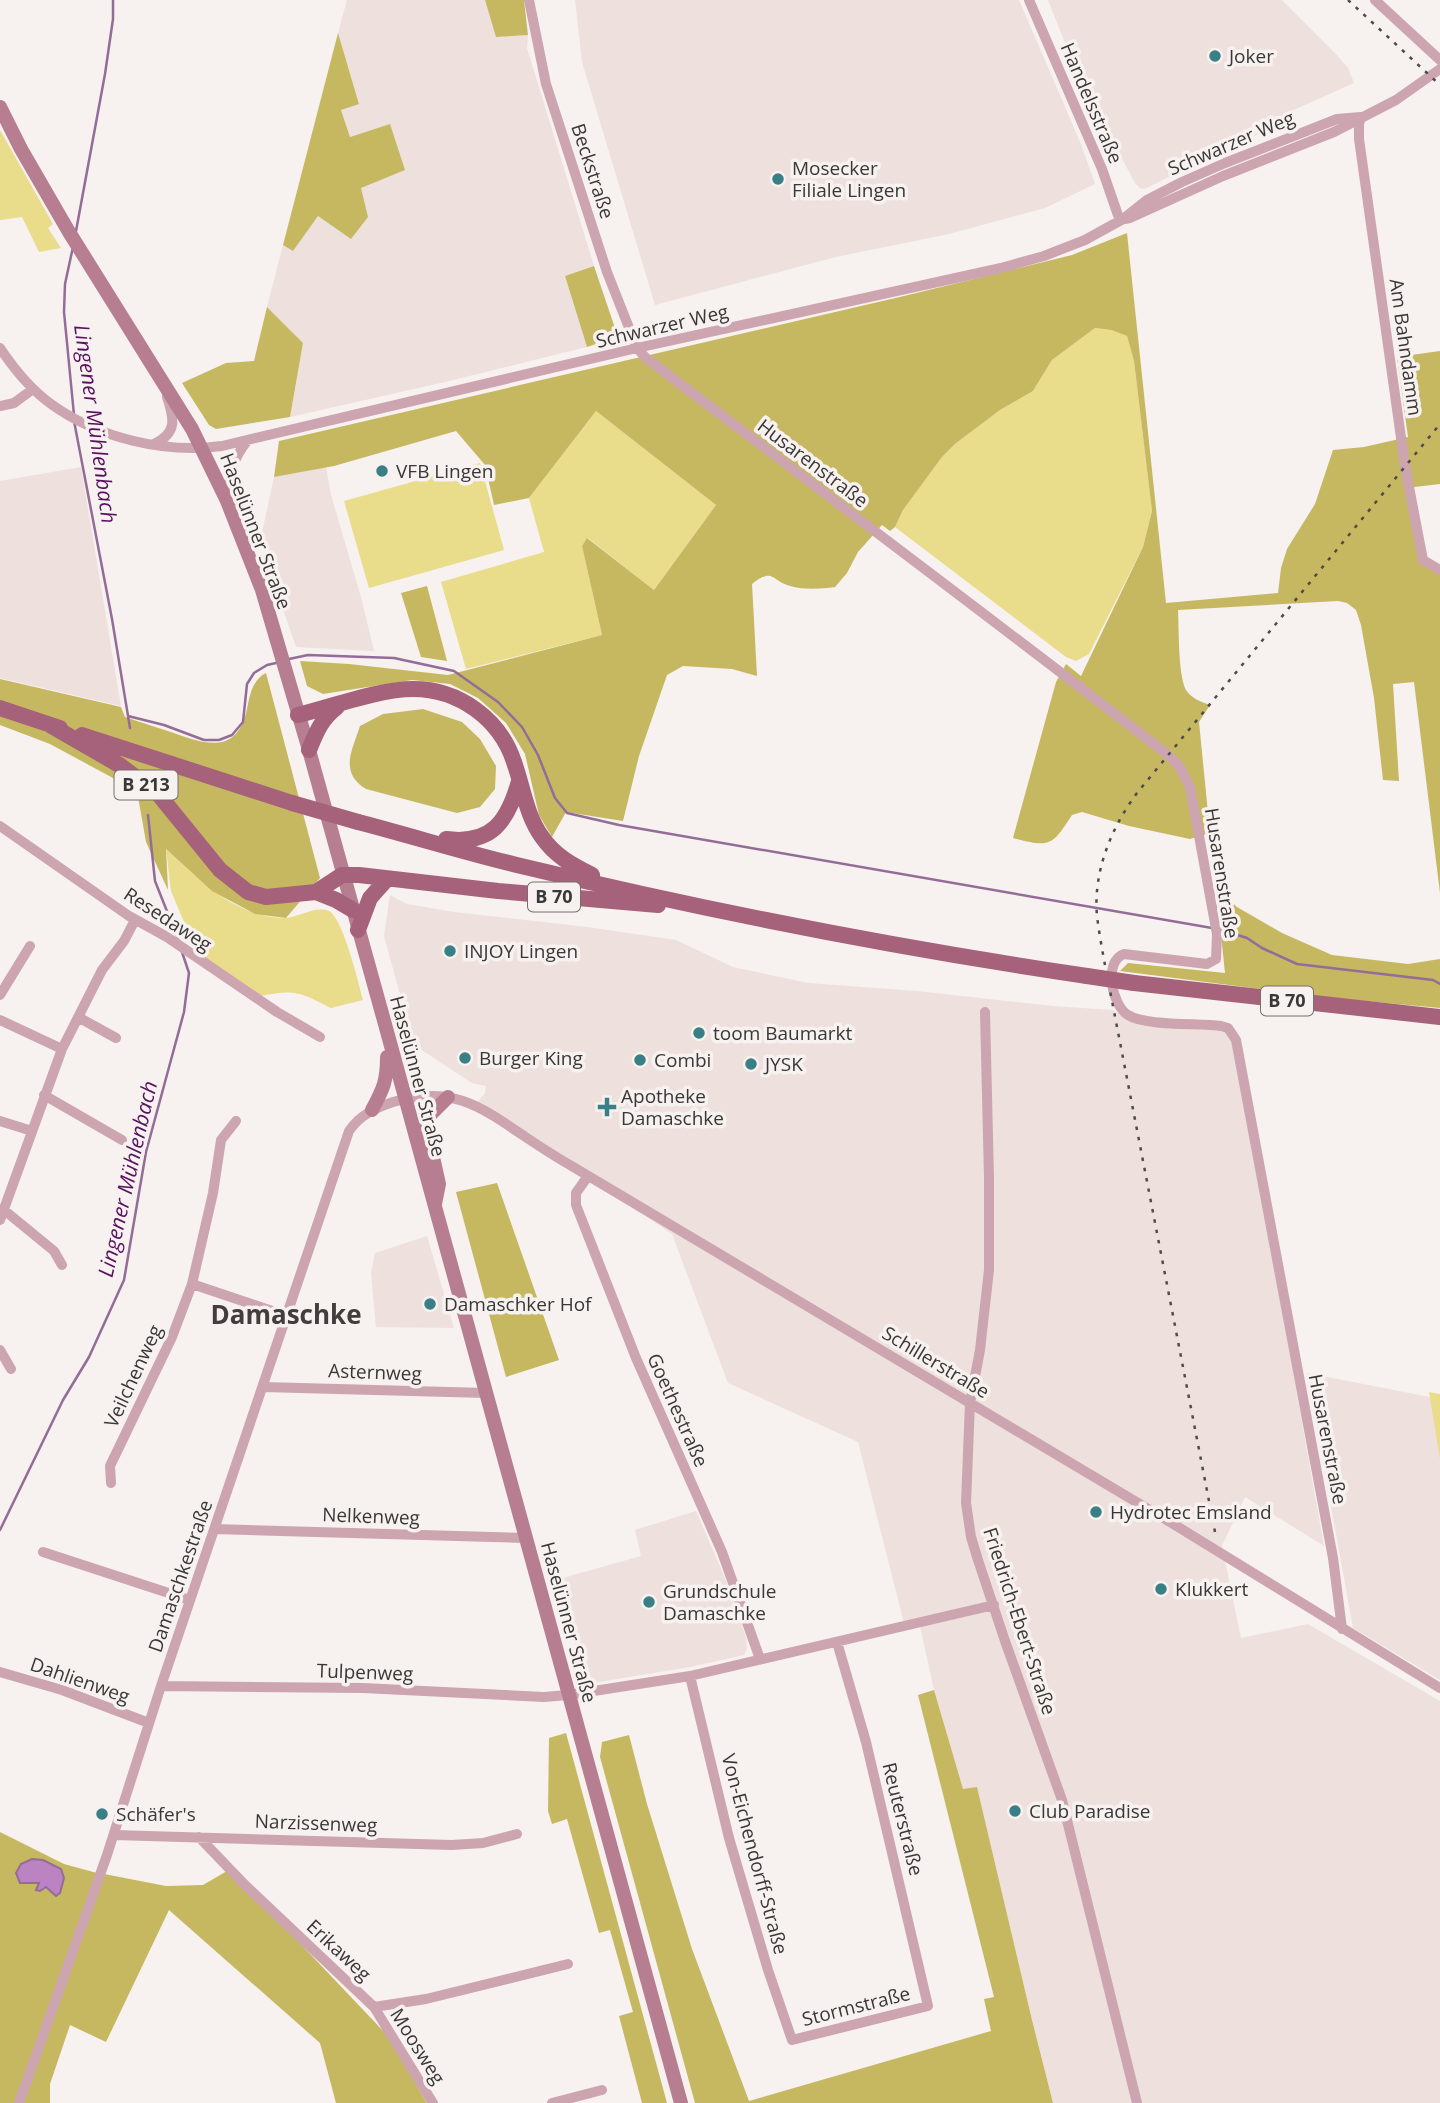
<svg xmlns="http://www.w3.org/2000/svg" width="1440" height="2103" viewBox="0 0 1440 2103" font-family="'Open Sans',sans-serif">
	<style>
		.built { fill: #eee0dd }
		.green { fill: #e9dc8b }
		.forest { fill: #c6b861 }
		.water { fill: #bb83c2; stroke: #946c98; stroke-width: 2 }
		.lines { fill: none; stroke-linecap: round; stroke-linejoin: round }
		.stream { stroke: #946c98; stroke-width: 2.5 }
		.street { stroke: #cca5b1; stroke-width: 10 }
		.secondary { stroke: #b77e92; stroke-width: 14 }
		.primary { stroke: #a6627b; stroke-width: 16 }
		.rail { stroke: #4e4c4b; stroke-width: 2.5; stroke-dasharray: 3.5 7; stroke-linecap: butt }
		.primary-bridge { stroke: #a6627b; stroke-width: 16 }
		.poi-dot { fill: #388086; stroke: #f7f1ef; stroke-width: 2.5 }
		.labels { text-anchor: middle; stroke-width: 7; stroke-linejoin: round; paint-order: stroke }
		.shield { fill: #f7f1ef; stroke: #73706e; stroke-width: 2 }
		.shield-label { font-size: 18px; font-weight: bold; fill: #3a3837 }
		.poi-label { font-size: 19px; fill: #3a3837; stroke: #f7f1ef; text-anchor: start }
		.street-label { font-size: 19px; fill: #3a3837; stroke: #f7f1ef }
		.water-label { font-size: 21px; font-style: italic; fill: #571160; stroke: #f7f1ef }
		.district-label { font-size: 26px; font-weight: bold; fill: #433e3d; stroke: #f7f1ef }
	</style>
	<rect width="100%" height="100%" fill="#f7f1ef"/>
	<path class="built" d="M 347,0 L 485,0 L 497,37 L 528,35 L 527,48 L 594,266 L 565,276 L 587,347 L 445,382 L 290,417 L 303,343 L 267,307 L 283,245 L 293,251 L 318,215 L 361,188 L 390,124 L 350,137 L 341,110 L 359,103 L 338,33 Z
		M 575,0 L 1019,0 L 1081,144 L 1095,184 L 1045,208 L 949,234 L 836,257 L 655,305 L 582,62 Z
		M 1048,0 L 1282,0 L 1335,53 L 1348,68 L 1354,83 L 1276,118 L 1268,130 L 1209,156 L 1153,185 L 1144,189 L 1140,188 L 1135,183 L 1078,76 Z
		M 81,467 L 121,706 L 0,678 L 0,481 Z
		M 326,467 L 331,495 L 361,597 L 374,651 L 296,647 L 260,542 L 274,477 Z
		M 390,895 L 407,904 L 454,912 L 587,927 L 676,940 L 733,967 L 808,983 L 917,991 L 1053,1006 L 1112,1010 L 1126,1018 L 1226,1032 L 1235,1046 L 1324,1546 L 1245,1497 L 1222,1546 L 1241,1638 L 1308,1624 L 1440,1701 L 1440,2103 L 1053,2103 L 1032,2020 L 977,1787 L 963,1790 L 934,1690 L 919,1622 L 904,1623 L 858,1442 L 728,1383 L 672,1234 L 476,1104 L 485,1093 L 486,1086 L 472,1083 L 414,1045 L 384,936 Z
		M 427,1236 L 454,1328 L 376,1327 L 371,1273 L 375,1253 Z
		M 1307,1373 L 1440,1399 L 1440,1680 L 1353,1628 Z
		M 696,1511 L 731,1592 L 746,1638 L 747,1649 L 744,1655 L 690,1667 L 593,1683 L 588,1669 L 580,1665 L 559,1579 L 641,1556 L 635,1530 Z"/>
	<path class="green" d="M 0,130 L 53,224 L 48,228 L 61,248 L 39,252 L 22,217 L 0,220 Z
		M 1095,328 L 1111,330 L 1127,336 L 1134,361 L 1152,511 L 1143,547 L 1089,654 L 1076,661 L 1066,657 L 895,527 L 903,510 L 942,457 L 955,444 L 1000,410 L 1033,391 L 1052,360 Z
		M 596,411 L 716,505 L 654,590 L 588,538 L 582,546 L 602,635 L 466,669 L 441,582 L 544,552 L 529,498 Z
		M 480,463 L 504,550 L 369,588 L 344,501 Z
		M 166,849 C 200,880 234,916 282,918 C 297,919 315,905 329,911 C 343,918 359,984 363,1000 L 331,1008 C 300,992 295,989 260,996 L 197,953 L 171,891 Z
		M 1429,1392 L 1440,1394 L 1440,1459 Z"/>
	<path class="forest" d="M 485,0 L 524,0 L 528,35 L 496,37 Z
		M 338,33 L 359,104 L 341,110 L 350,137 L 390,124 L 405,170 L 361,188 L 368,217 L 351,239 L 318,216 L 293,251 L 283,245 Z
		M 1127,233 L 1166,603 L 1278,593 L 1281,568 L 1287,549 L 1315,504 L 1333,450 L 1364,447 L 1408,437 L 1397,357 L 1440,351 L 1440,484 L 1406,488 L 1416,548 L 1440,571 L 1440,893 L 1414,682 L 1393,684 L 1399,781 L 1383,780 L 1374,698 L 1361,625 L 1356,610 L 1347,603 L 1338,601 L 1178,610 C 1179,628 1178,675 1186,690 C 1191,698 1201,702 1210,705 L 1199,722 L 1210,833 L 1190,839 L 1129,826 L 1082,812 L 1072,815 C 1052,846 1050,848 1013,838 L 1056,682 L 1066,664 L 1081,676 L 1143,547 L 1152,511 L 1134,361 L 1127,336 L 1111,330 L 1095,328 L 1052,360 L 1033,391 L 1000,410 L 955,444 L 942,457 L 903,510 L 895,527 L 890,531 L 882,525 L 858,552 L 847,573 L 835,587 C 821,589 804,590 790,586 C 771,581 774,567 752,584 L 757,676 L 732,669 L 683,666 L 667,675 L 639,756 L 623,821 L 566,812 L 552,837 L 539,815 L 525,754 L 506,723 L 478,698 L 450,684 L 412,680 L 323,694 L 307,686 L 300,661 L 349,664 L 448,675 L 602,635 L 582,546 L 587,538 L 654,590 L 716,505 L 596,411 L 529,498 L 494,505 L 485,465 L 456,431 L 334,466 L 274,477 L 279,441 L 904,296 L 1072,255 Z
		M 594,266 L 618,337 L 587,347 L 565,276 Z
		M 267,307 L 303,343 L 290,417 L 216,429 L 209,425 L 182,383 L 226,363 L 254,361 Z
		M 427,586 L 447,661 L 421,657 L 401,593 Z
		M 266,673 L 320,878 L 286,918 L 255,914 L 212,891 L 166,849 L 168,890 L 146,842 L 137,791 L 50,744 L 0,725 L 0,679 L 121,707 L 125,717 C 140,722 155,727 171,732 C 204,744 237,756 247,709 C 250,695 252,680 266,673 Z
		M 423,709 L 462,722 L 480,739 L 496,766 L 495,789 L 480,807 L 457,813 L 366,789 C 339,772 352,751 360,726 L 383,714 Z
		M 1216,887 L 1237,907 L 1282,933 L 1332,955 L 1408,964 L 1440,959 L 1440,1008 L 1322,997 L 1120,971 L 1128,963 L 1225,973 Z
		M 497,1183 L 559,1360 L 506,1377 L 456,1192 Z
		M 934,1690 L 963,1789 L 977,1787 L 1032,2020 L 1053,2103 L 695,2103 L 600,1757 L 602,1742 L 629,1735 L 647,1804 L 692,1949 L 749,2101 L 991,2031 L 984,1999 L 994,1997 L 918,1695 Z
		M 566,1733 L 667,2103 L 642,2103 L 619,2016 L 633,2012 L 610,1930 L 599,1933 L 567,1819 L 552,1824 L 548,1811 L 549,1738 Z
		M 0,1832 L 64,1864 L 97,1873 L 15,2103 L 0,2103 Z
		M 227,1871 L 276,1918 L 387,2035 L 427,2103 L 336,2103 L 320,2043 L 169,1910 L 106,2042 L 70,2025 L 50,2084 L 50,2103 L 23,2103 L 104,1874 L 166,1886 L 203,1885 Z"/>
	<path class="water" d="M 32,1859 L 43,1860 L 61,1869 L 64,1878 L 60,1893 L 56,1896 L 46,1887 L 40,1891 L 36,1890 L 39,1883 L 20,1883 L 16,1873 L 21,1864 Z"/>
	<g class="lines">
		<path class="stream" d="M 76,231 L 105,74 L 113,19 L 113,0
			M 73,247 L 65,284 L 64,312 L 74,415
			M 74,421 L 112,619 L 130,728
			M 289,659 L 308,655 L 394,658 L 454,671 L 498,702 L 522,727 L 538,755 L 555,798 L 567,813 L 619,825 L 1212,928
			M 128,716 L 164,725 L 204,740 L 219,740 L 232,735 L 243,722 L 247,684 L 254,673 L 267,665 L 276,663
			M 148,815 L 155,881 L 178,939
			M 1219,929 L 1247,938 L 1262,948 L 1297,964 L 1433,980 L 1440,984
			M 0,1530 L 63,1400 L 89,1357 L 124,1280 L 146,1152 L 184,1012 L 189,973 L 182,952"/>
		<path class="street" d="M 529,0 L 546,84 L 607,272 L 637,348 L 646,358 C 820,490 995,621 1168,755 L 1179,766 L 1190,787 L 1217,934 L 1216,959 L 1207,964 L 1124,954 C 1103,961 1112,1006 1128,1015 C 1145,1026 1198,1023 1221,1026 L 1228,1028 L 1236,1040 L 1333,1558 L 1342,1629
			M 1029,0 L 1102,169 L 1120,221
			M 1375,0 L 1440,60
			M 1361,117 L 1359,124 L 1359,139 L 1405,466 L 1423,560 L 1440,570
			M 1125,219 L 1130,218 L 1223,176 L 1334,132 L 1396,100 L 1440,69
			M 0,348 C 14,369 30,389 51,404 C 98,438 165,454 222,446 L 637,348 L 1001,268 L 1044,256 L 1085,240 L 1123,219 L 1147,200 L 1182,182 L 1225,163 L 1337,119 L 1361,117
			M 0,406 L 14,403 L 33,389
			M 154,444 C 178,433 174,418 167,397
			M 227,501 C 229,476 232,459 248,440
			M 0,826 L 129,916 L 167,937 L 277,1012 L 320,1037
			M 0,995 L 30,946
			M 985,1012 L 989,1178 L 989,1270 L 980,1350 L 970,1403 L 966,1503 L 971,1537 L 978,1560 L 1005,1641 L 1062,1800 L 1137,2103
			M 78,1017 L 116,1038
			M 0,1020 L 62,1049
			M 44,1095 L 122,1140
			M 0,1121 L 32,1131
			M 588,1176 L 576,1193 L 576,1205 L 636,1358 L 722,1552 L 760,1659
			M 4,1210 L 54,1251 L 62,1265
			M 0,1220 L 62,1049 L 102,970 L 124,941 L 135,920
			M 192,1284 L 287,1316
			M 0,1350 L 11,1369
			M 263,1387 L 486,1393
			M 111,1483 L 110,1466 L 172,1337 L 192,1284 L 213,1193 L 221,1140 L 236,1121
			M 215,1529 L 526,1538
			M 43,1552 L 190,1600
			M 0,1672 L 62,1690 L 149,1723
			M 690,1676 L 729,1838 L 768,1970 L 792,2040 L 928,2006 L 866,1742 L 837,1642
			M 161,1686 L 363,1688 L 544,1697 L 568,1695 L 690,1676 L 994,1605
			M 114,1835 L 452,1845 L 483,1843 L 517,1834
			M 199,1837 L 244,1884 L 374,2007 L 433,2103
			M 374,2007 L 426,1999 L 568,1964
			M 19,2103 L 107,1855 L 161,1686 L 349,1131 C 360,1115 375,1108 393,1102 C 450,1085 479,1105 524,1136 C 539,1146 554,1156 570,1165 L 1170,1522 L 1440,1688
			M 552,2103 L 602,2090"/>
		<path class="secondary" d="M 0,107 L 21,149 L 69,232 L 192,429 L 227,501 L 262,590 L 309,750 L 383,1017 L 681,2103
			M 372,1110 C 383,1089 387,1082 387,1057
			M 435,1204 L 439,1184 L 426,1126 L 430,1115 L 448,1097"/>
		<path class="primary" d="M 0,708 L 60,728
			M 298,715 C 331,707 379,689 413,689 C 459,689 500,719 514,762 C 523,787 526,815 542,837 C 555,856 572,865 592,875
			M 50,725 L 121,766 L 159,795 L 220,870 L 248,892 L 266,897 L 316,892 L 342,875 L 359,875 L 498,891 L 658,905
			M 82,735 L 292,803
			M 309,750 C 316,733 321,719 337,707
			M 358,822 C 412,836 466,853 521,866 C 708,911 897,948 1087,976
			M 446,839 C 492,845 508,821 519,781
			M 316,892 L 336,900 L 353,910
			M 358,930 L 370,898 L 387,879
			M 1134,983 L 1440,1017"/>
		<path class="rail" d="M 1348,0 L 1440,85
			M 1215,1532 L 1105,965 C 1102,949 1099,932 1097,916 C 1093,872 1111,828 1137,793 L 1440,424"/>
		<path class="primary-bridge" d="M 292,803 L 358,822
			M 1087,976 L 1134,983"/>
	</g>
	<g class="poi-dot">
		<circle cx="1215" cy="56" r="7"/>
		<circle cx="778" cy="179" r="7"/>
		<circle cx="382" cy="471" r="7"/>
		<circle cx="450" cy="951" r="7"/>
		<circle cx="699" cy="1033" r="7"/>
		<circle cx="465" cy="1058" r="7"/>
		<circle cx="640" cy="1060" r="7"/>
		<circle cx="751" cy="1064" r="7"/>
		<path d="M603.5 1096.5h7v7h7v7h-7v7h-7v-7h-7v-7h7z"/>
		<circle cx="430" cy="1304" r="7"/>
		<circle cx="1096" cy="1512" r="7"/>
		<circle cx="1161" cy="1589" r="7"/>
		<circle cx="649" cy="1602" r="7"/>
		<circle cx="1015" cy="1811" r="7"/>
		<circle cx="102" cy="1814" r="7"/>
	</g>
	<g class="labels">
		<g class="shield">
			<rect x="114.5" y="770.5" width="63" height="29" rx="5"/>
			<rect x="528" y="882.5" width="52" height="29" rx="5"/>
			<rect x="1261" y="986.5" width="52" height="29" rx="5"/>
		</g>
		<g class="shield-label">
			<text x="146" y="791">B 213</text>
			<text x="554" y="903">B 70</text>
			<text x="1287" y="1007">B 70</text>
		</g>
		<g class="poi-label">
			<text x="1229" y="63">Joker</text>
			<text x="792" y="175">Mosecker<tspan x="792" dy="22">Filiale Lingen</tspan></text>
			<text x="396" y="478">VFB Lingen</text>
			<text x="464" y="958">INJOY Lingen</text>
			<text x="713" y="1040">toom Baumarkt</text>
			<text x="479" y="1065">Burger King</text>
			<text x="654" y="1067">Combi</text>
			<text x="765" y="1071">JYSK</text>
			<text x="621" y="1103">Apotheke<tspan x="621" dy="22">Damaschke</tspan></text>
			<text x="444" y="1311">Damaschker Hof</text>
			<text x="1110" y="1519">Hydrotec Emsland</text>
			<text x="1175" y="1596">Klukkert</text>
			<text x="663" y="1598">Grundschule<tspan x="663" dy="22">Damaschke</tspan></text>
			<text x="1029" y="1818">Club Paradise</text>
			<text x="116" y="1821">Schäfer's</text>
		</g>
		<g class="street-label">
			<text transform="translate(1092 103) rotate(67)" y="7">Handelsstraße</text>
			<text transform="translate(1231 143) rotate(-23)" y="7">Schwarzer Weg</text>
			<text transform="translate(593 171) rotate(72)" y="7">Beckstraße</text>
			<text transform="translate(662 326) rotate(-13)" y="7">Schwarzer Weg</text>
			<text transform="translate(1406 347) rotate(82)" y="7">Am Bahndamm</text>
			<text transform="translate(813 463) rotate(37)" y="7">Husarenstraße</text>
			<text transform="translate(256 531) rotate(69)" y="7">Haselünner Straße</text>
			<text transform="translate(1222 873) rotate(81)" y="7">Husarenstraße</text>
			<text transform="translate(168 919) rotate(33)" y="7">Resedaweg</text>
			<text transform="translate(418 1076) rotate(75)" y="7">Haselünner Straße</text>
			<text transform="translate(936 1362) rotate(31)" y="7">Schillerstraße</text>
			<text transform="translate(375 1372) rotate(2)" y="7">Asternweg</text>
			<text transform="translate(133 1376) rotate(-65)" y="7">Veilchenweg</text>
			<text transform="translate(678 1410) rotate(66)" y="7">Goethestraße</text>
			<text transform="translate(1328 1439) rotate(79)" y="7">Husarenstraße</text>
			<text transform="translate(371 1516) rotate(2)" y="7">Nelkenweg</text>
			<text transform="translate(180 1576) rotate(-71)" y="7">Damaschkestraße</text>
			<text transform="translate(1020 1621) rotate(72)" y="7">Friedrich-Ebert-Straße</text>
			<text transform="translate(569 1622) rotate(75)" y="7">Haselünner Straße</text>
			<text transform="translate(365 1672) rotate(2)" y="7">Tulpenweg</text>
			<text transform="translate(80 1680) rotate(19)" y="7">Dahlienweg</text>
			<text transform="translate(903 1819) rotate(76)" y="7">Reuterstraße</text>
			<text transform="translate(316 1823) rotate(2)" y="7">Narzissenweg</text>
			<text transform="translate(755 1854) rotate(75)" y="7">Von-Eichendorff-Straße</text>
			<text transform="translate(339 1950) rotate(43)" y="7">Erikaweg</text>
			<text transform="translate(856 2006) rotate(-14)" y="7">Stormstraße</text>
			<text transform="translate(418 2046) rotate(58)" y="7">Moosweg</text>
		</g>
		<g class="water-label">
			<text transform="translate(95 424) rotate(82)" y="7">Lingener Mühlenbach</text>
			<text transform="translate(128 1179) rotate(-77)" y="7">Lingener Mühlenbach</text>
		</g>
		<g class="district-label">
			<text x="286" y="1324">Damaschke</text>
		</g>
	</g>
</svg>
